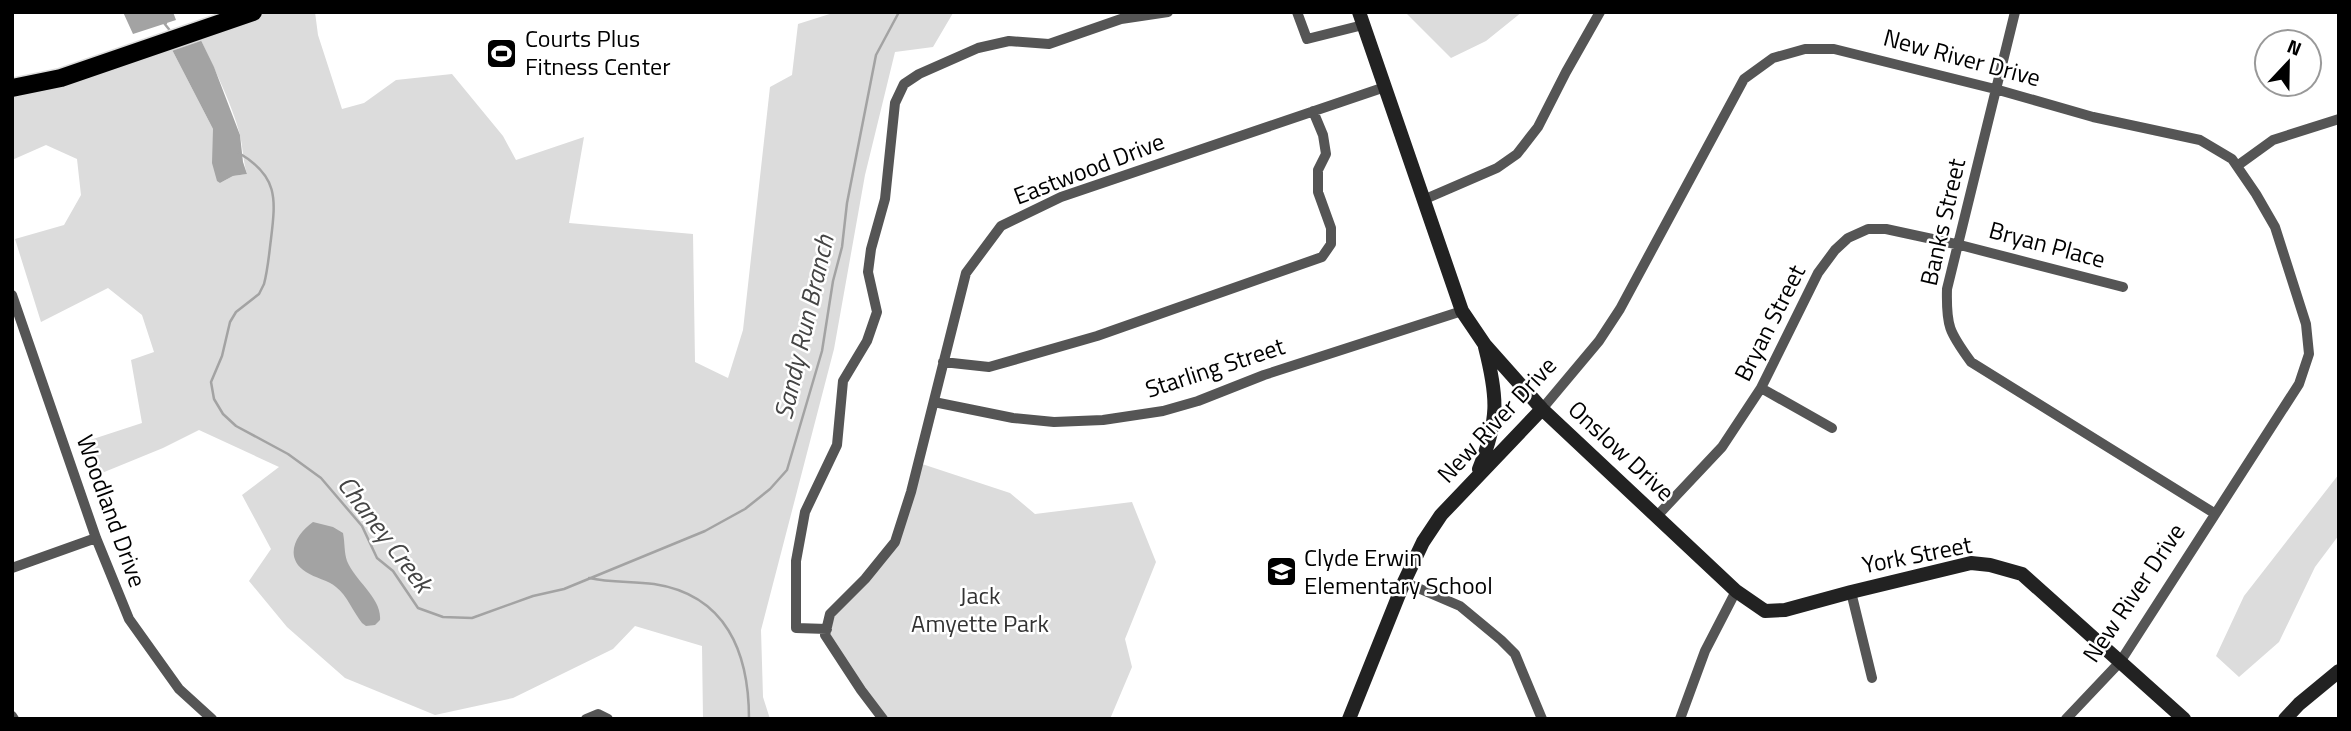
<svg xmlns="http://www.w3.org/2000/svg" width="2351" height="731" viewBox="0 0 2351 731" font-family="'Titillium Web',sans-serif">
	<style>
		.green { fill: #dcdcdc }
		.water { fill: #a3a3a3 }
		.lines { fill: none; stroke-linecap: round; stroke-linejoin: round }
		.stream { stroke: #a3a3a3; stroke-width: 2.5 }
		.primary-casing { stroke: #dbdbdb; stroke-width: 21 }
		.street { stroke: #555; stroke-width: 10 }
		.secondary { stroke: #222; stroke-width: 14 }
		.primary { stroke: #000; stroke-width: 18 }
		.labels { text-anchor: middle; stroke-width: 5; stroke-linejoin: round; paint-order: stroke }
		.poi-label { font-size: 24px; fill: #000; stroke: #fff; text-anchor: start }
		.street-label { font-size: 24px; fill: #000; stroke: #fff }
		.park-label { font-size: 24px; fill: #333; stroke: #fff }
		.water-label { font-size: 26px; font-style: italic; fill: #444; stroke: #fff }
	</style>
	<rect width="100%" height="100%" fill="#fff"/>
	<path class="green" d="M 253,12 L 315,12 L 318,35 L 342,109 L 364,103 L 396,80 L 452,74 L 503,136 L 516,160 L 584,137 L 569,223 L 693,234 L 695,362 L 728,378 L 743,330 L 770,87 L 792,75 L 798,24 L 836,12 L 957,12 L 953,13 L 933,47 L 895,52 L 865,175 L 834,349 L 761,630 L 763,697 L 770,719 L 703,719 L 702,646 L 635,626 L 613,649 L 513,698 L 435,715 L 345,678 L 287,627 L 249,581 L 271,549 L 242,495 L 279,467 L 199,430 L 163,448 L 97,475 L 90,440 L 142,423 L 131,360 L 154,352 L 142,315 L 108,288 L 41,322 L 15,239 L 64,225 L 81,195 L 77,159 L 46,145 L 12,160 L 12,88 L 168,42 L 213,129 L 220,183 L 233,176 L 247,174 C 243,161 243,148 240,135 C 232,103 211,62 197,32 Z
		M 1405,12 L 1522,12 L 1486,41 L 1451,58 Z
		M 919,463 L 1010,493 L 1035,514 L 1132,502 L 1156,562 L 1125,639 L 1132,667 L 1110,719 L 883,719 L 825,635 L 830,614 L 895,542 Z
		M 2339,474 L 2339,535 L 2315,567 L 2279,642 L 2239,677 L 2216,656 L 2244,596 Z"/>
	<path class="water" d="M 123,12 L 173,12 L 176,20 L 133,34 Z
		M 197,32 L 214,67 L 240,135 L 243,162 L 247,174 L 233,176 L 220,183 L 217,181 L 212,163 L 213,129 L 168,42 Z
		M 313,522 L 333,527 L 343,533 C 345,543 344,552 347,561 C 355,581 382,598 380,620 L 375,625 L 366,626 L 362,623 C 353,612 347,595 336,587 C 328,580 315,578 306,572 C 283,557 296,534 313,522 Z"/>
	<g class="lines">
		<path class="stream" d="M 166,23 L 164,23 L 172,33
			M 239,153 C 278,176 276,198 271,239 C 269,254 268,269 264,284 L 259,294 L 236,312 L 230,322 L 222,356 L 211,382 L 214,399 L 223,414 L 236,426 L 288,454 L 321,478 L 362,526 L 377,558 L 393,571 L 418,608 L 443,617 L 472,618 L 533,596 L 564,589 L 705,531 L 745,509 L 770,489 L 787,470 L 822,351 L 833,281 L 842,247 L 847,203 L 876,55 L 899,12
			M 589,578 C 611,583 632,581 654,584 C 726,595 749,652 749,719"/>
		<defs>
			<path id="primary" d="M 12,88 L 61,78 L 253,12"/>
		</defs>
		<use href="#primary" class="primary-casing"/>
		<path class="street" d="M 1297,12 L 1307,39 L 1363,25
			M 2015,12 L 1947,289 C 1946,326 1949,332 1971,362 L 2214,513
			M 2237,166 L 2273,140 L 2339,119
			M 1423,200 L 1497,168 L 1517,154 L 1538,127 L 1566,72 L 1600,12
			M 12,295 L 96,538 L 129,619 L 179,689 L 212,719
			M 943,362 L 989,367 L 1097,336 L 1322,257 L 1331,244 L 1331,228 L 1318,192 L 1318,170 L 1326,154 L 1323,135 L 1313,111
			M 1761,388 L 1832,428
			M 934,402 L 1013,418 L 1054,422 L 1103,420 L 1163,411 L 1198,401 L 1264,375 L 1462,311
			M 1542,409 L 1599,341 L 1620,309 L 1744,79 L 1773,58 L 1805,49 L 1834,49 L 1995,89 L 2093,117 L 2200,140 L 2232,159 L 2256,194 L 2275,227 L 2306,324 L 2309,354 L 2299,384 L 2120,662 L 2066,719
			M 1657,516 L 1722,447 L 1761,388 L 1818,273 L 1835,250 L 1848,238 L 1868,229 L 1886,229 L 1960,245 L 2123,287
			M 12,568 L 96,538
			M 1404,582 L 1460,606 L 1501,640 L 1515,654 L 1542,719
			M 1851,592 L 1872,678
			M 827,629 L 796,628 L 796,561 L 805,512 L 837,445 L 843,381 L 867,341 L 877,312 L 868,272 L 871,249 L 885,199 L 895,103 L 904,84 L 919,74 L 978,48 L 1009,41 L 1049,44 L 1121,19 L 1168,12
			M 12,716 L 14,719
			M 586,719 L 598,714 L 608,719
			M 883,719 L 861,690 L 825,635 L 830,614 L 865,579 L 895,542 L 911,492 L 966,273 L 1001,226 L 1061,197 L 1385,87
			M 1680,719 L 1705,651 L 1736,591"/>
		<path class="secondary" d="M 1359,12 L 1462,311 L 1485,345 L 1542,409 L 1736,591 L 1765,611 L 1785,610 L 1851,592 L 1971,563 L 1990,565 L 2022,574 L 2184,719
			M 1479,469 C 1499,419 1498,398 1485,347
			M 1349,719 L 1404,582 L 1423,542 L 1441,515 L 1542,409
			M 2285,719 L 2299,704 L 2339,671"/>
		<use href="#primary" class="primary"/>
	</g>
	<defs>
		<symbol id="stadium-square" viewBox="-11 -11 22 22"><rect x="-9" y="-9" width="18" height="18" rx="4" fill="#000" stroke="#fff"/><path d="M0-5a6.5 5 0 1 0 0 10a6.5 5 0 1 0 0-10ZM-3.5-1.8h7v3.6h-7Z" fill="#fff"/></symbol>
		<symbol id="school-square" viewBox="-11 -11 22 22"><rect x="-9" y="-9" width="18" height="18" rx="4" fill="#000" stroke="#fff"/><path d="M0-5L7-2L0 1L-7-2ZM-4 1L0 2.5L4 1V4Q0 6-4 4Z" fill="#fff"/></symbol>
	</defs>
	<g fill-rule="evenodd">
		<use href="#stadium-square" x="484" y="36" width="35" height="35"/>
		<use href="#school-square" x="1264" y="554" width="35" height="35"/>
	</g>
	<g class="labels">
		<g class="poi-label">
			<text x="525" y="47">Courts Plus<tspan x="525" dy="28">Fitness Center</tspan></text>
			<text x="1304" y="566">Clyde Erwin<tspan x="1304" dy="28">Elementary School</tspan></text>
		</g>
		<g class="street-label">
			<text transform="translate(1962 58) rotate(15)" y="8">New River Drive</text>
			<text transform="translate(1089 169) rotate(-21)" y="8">Eastwood Drive</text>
			<text transform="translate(1943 222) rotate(-77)" y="8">Banks Street</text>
			<text transform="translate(2047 245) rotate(15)" y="8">Bryan Place</text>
			<text transform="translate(1770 323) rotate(-63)" y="8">Bryan Street</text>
			<text transform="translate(1215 368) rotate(-18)" y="8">Starling Street</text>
			<text transform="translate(1497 420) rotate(-47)" y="8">New River Drive</text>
			<text transform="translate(1621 451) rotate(43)" y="8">Onslow Drive</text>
			<text transform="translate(111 511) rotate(70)" y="8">Woodland Drive</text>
			<text transform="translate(1917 555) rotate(-11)" y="8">York Street</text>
			<text transform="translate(2134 593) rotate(-56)" y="8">New River Drive</text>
		</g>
		<g class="park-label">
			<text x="980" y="604">Jack<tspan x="980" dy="28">Amyette Park</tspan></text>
		</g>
		<g class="water-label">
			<text transform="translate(804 327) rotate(-77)" y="9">Sandy Run Branch</text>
			<text transform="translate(385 534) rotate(53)" y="9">Chaney Creek</text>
		</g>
	</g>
	<rect width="2351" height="731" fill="none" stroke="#000000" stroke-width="28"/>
	<g transform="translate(2288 63) rotate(22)"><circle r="33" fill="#ffffff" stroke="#999999" stroke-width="2"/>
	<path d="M0-5L12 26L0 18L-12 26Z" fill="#000000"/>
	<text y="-10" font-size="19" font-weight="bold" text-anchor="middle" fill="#000000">N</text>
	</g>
</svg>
